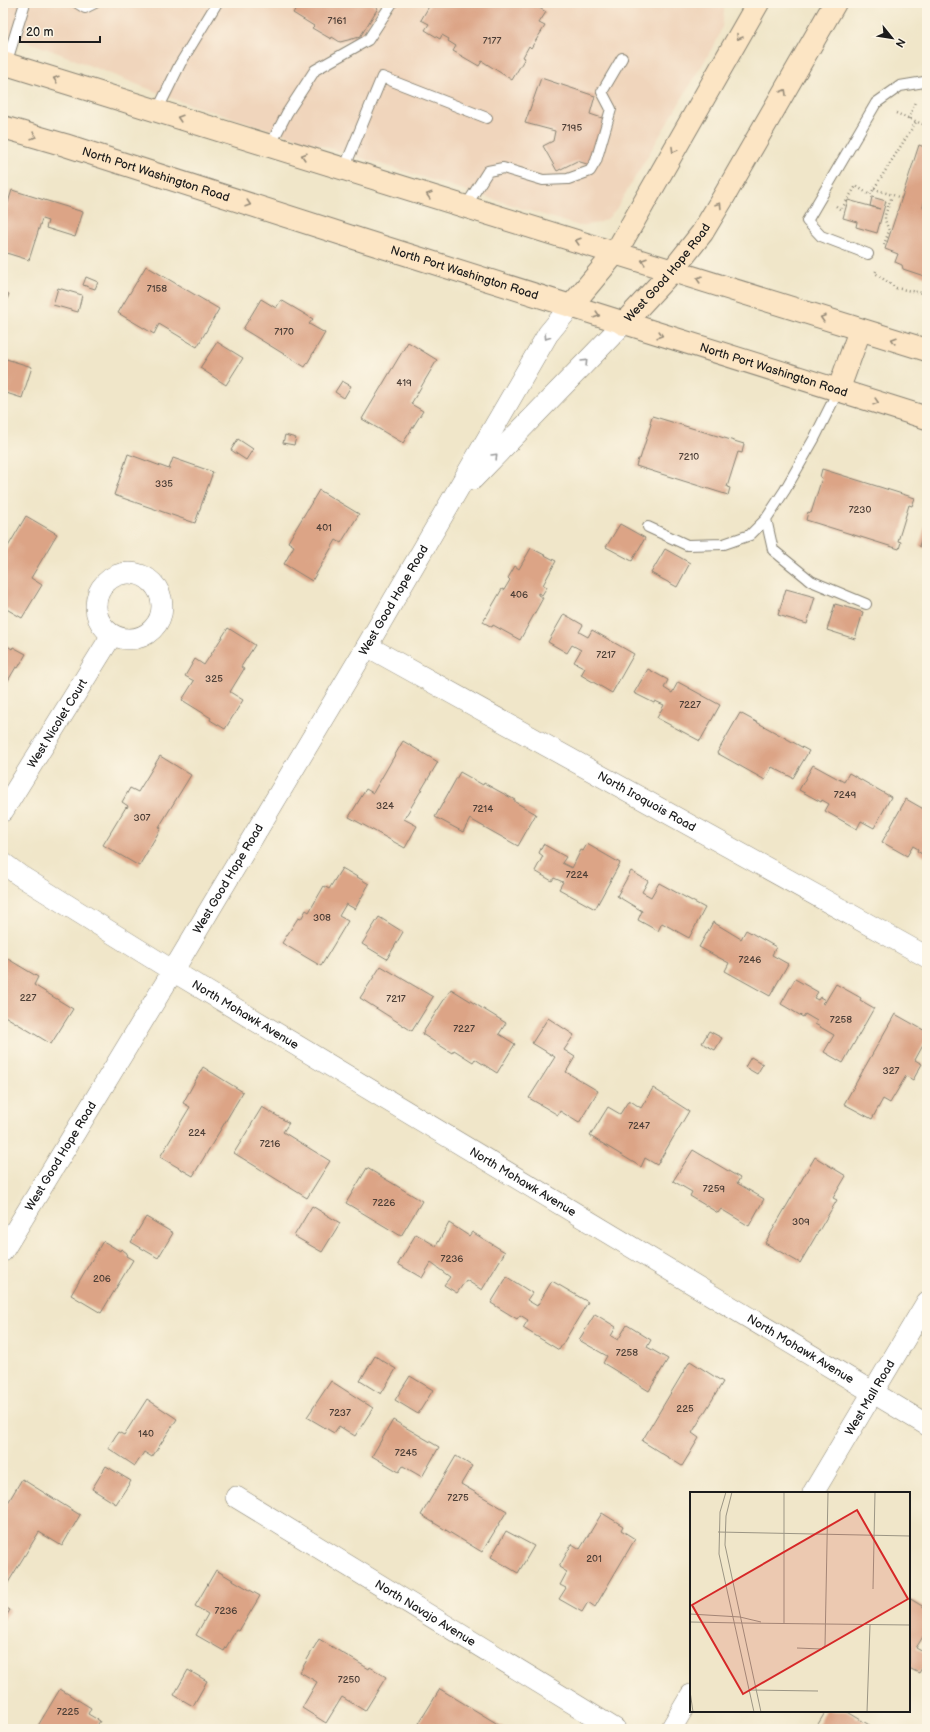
<svg xmlns="http://www.w3.org/2000/svg" width="930" height="1732" viewBox="0 0 930 1732" font-family="'Balsamiq Sans',sans-serif">
	<style>
		.built { fill: #f0d5bc }
		.building { fill: #dca486 }
		.lines { fill: none; stroke-linecap: round; stroke-linejoin: round }
		.service-casing { stroke: #868172; stroke-width: 12 }
		.minor-casing { stroke: #868172; stroke-width: 22 }
		.secondary-casing { stroke: #868172; stroke-width: 24 }
		.path { stroke: #868172; stroke-width: 2.5; stroke-dasharray: 1 3; stroke-linecap: butt }
		.service { stroke: #fff; stroke-width: 10 }
		.minor { stroke: #fff; stroke-width: 21 }
		.secondary { stroke: #fce5c4; stroke-width: 22 }
		.oneway { stroke: #978b78 }
		.oneway2 { stroke: #999 }
		.labels { text-anchor: middle; stroke-width: 4; stroke-linejoin: round; paint-order: stroke }
		.number-label { font-size: 10px; fill: #4c3e36 }
		.street-label { font-size: 12px; fill: #1c1c1c; stroke: #fcf5e5 }
		.inset-road { fill: none; stroke: #9b9584; stroke-width: 1 }
		.view { fill: #d62828; fill-opacity: 0.15; stroke: #d62828; stroke-width: 2 }
		.inset-edge { fill: none; stroke: #1c1c1c; stroke-width: 2 }
	</style>
	<rect width="100%" height="100%" fill="#fcf5e5"/>
	<filter id="ink" filterUnits="userSpaceOnUse"><feTurbulence type="fractalNoise" baseFrequency=".025" numOctaves="2"/><feDisplacementMap in="SourceGraphic" scale="8" xChannelSelector="R" yChannelSelector="G"/><feConvolveMatrix kernelMatrix="1 2 1 2 8 2 1 2 1" color-interpolation-filters="sRGB"/></filter>
	<filter id="wash" filterUnits="userSpaceOnUse"><feTurbulence type="fractalNoise" baseFrequency=".012" numOctaves="4" result="noise"/><feDisplacementMap in="SourceGraphic" scale="16" xChannelSelector="R" yChannelSelector="G"/><feGaussianBlur stdDeviation="0.9" result="paint"/><feColorMatrix in="noise" values="0 0 0 0 0 0 0 0 0 0 0 0 0 0 0 0 0 1.4 0 .05"/><feComposite in="paint" operator="in"/></filter>
	<g filter="url(#wash)">
		<rect width="100%" height="100%" fill="#f0e6c9"/>
		<path class="built" d="M 3,3 L 724,3 L 724,12 L 722,27 L 717,40 L 616,209 L 609,217 L 599,223 L 579,226 L 179,101 L 53,51 L 3,33 Z"/>
		<g id="blocks">
			<path class="building" d="M 299,3 L 373,3 L 372,4 L 378,8 L 360,37 L 340,42 L 332,37 L 331,39 L 312,28 L 314,26 L 293,13 Z
				M 431,3 L 506,3 L 513,7 L 515,3 L 531,3 L 546,12 L 539,23 L 545,26 L 531,48 L 529,46 L 523,57 L 525,58 L 512,80 L 482,61 L 479,66 L 453,51 L 456,46 L 448,41 L 449,39 L 442,35 L 440,39 L 425,30 L 429,24 L 421,20 Z
				M 541,78 L 595,96 L 590,114 L 605,119 L 590,165 L 577,161 L 557,171 L 543,146 L 553,141 L 555,131 L 525,123 Z
				M 919,145 L 927,148 L 927,200 L 925,199 L 923,207 L 927,209 L 927,277 L 903,269 L 902,265 L 895,262 L 898,254 L 885,249 Z
				M 12,190 L 83,212 L 75,237 L 46,228 L 48,221 L 42,219 L 29,260 L 3,252 L 3,218 Z
				M 872,197 L 886,201 L 877,233 L 856,227 L 857,222 L 843,218 L 848,200 L 880,209 L 870,206 Z
				M 146,266 L 219,309 L 197,347 L 159,324 L 154,334 L 118,313 Z
				M 86,277 L 98,282 L 95,289 L 83,285 Z
				M 58,288 L 82,295 L 78,312 L 53,305 Z
				M 3,292 L 9,294 L 3,311 Z
				M 261,299 L 276,308 L 281,300 L 313,319 L 309,324 L 325,333 L 305,367 L 243,329 Z
				M 217,342 L 243,358 L 226,385 L 200,368 Z
				M 408,342 L 437,360 L 411,404 L 423,411 L 403,443 L 362,419 Z
				M 3,358 L 32,367 L 22,398 L 3,392 Z
				M 342,381 L 351,386 L 344,398 L 335,392 Z
				M 652,416 L 744,444 L 742,453 L 738,452 L 727,487 L 730,488 L 728,495 L 636,466 L 638,459 L 640,459 L 651,424 L 650,423 Z
				M 285,435 L 296,438 L 294,445 L 283,443 Z
				M 238,439 L 253,449 L 246,460 L 231,450 Z
				M 128,454 L 169,469 L 173,458 L 213,472 L 195,523 L 114,495 Z
				M 822,469 L 915,498 L 912,506 L 909,505 L 898,541 L 901,542 L 899,549 L 806,520 L 808,512 L 811,513 L 822,478 L 820,477 Z
				M 319,490 L 359,514 L 341,543 L 336,540 L 312,581 L 284,564 L 294,546 L 288,542 Z
				M 26,516 L 57,534 L 31,578 L 42,585 L 22,618 L 3,607 L 3,555 Z
				M 927,521 L 927,549 L 919,546 Z
				M 620,524 L 645,538 L 632,561 L 606,547 Z
				M 531,548 L 556,561 L 543,585 L 547,587 L 542,595 L 538,593 L 538,595 L 543,598 L 520,640 L 493,625 L 492,627 L 483,622 L 502,589 L 504,590 L 510,580 L 508,578 L 515,566 L 519,569 Z
				M 665,549 L 690,563 L 677,587 L 651,573 Z
				M 786,589 L 815,597 L 807,624 L 778,615 Z
				M 835,604 L 863,612 L 855,639 L 827,630 Z
				M 564,614 L 583,625 L 579,632 L 588,637 L 592,630 L 634,654 L 612,693 L 581,675 L 585,668 L 574,662 L 581,650 L 572,645 L 567,653 L 548,642 Z
				M 228,628 L 255,645 L 241,667 L 244,669 L 230,692 L 243,700 L 225,729 L 210,720 L 211,718 L 182,700 L 194,681 L 185,676 L 195,659 L 204,665 Z
				M 3,643 L 12,649 L 13,647 L 26,654 L 18,668 L 16,667 L 3,689 Z
				M 648,669 L 668,680 L 664,688 L 672,693 L 678,682 L 720,705 L 700,741 L 657,718 L 664,705 L 655,701 L 654,703 L 634,693 Z
				M 740,713 L 809,751 L 793,778 L 772,767 L 765,780 L 717,753 Z
				M 403,741 L 438,762 L 404,819 L 417,826 L 405,848 L 349,817 L 366,789 L 373,793 Z
				M 160,756 L 191,775 L 159,827 L 161,828 L 139,866 L 103,845 L 126,807 L 127,808 L 128,806 L 122,802 L 130,788 L 138,792 Z
				M 813,765 L 844,782 L 849,773 L 891,797 L 874,828 L 861,821 L 857,829 L 825,811 L 829,804 L 822,800 L 821,802 L 799,790 Z
				M 460,772 L 483,785 L 484,783 L 515,800 L 515,802 L 536,814 L 518,846 L 470,819 L 463,832 L 435,817 Z
				M 906,799 L 927,811 L 927,857 L 917,851 L 918,849 L 913,846 L 907,856 L 882,842 Z
				M 543,844 L 566,857 L 562,863 L 572,868 L 581,850 L 583,851 L 587,844 L 620,863 L 595,909 L 559,889 L 563,882 L 554,878 L 552,881 L 535,871 L 543,856 L 539,853 Z
				M 342,868 L 369,884 L 355,909 L 346,904 L 339,916 L 348,921 L 321,966 L 282,943 L 298,918 L 301,919 L 306,910 L 309,912 L 324,886 L 329,889 Z
				M 631,871 L 648,881 L 642,892 L 651,897 L 659,883 L 705,908 L 689,938 L 662,923 L 658,931 L 638,920 L 642,911 L 617,896 Z
				M 379,917 L 403,932 L 387,959 L 362,944 Z
				M 713,922 L 741,939 L 746,930 L 776,947 L 772,955 L 788,964 L 770,996 L 725,971 L 729,963 L 699,947 Z
				M 3,956 L 38,977 L 34,985 L 73,1009 L 51,1044 L 3,1015 Z
				M 381,966 L 433,997 L 412,1031 L 360,998 Z
				M 795,979 L 818,992 L 814,998 L 818,1000 L 820,997 L 825,1000 L 822,1003 L 824,1004 L 836,984 L 861,998 L 860,1000 L 874,1008 L 843,1063 L 824,1052 L 834,1035 L 815,1024 L 817,1021 L 805,1014 L 803,1017 L 781,1004 Z
				M 451,989 L 506,1023 L 499,1034 L 515,1044 L 497,1073 L 475,1059 L 473,1062 L 454,1050 L 452,1053 L 422,1034 Z
				M 895,1014 L 927,1032 L 927,1038 L 915,1060 L 922,1064 L 913,1080 L 906,1076 L 890,1103 L 883,1099 L 872,1119 L 844,1104 Z
				M 548,1018 L 574,1035 L 564,1050 L 575,1057 L 566,1072 L 598,1091 L 579,1123 L 560,1111 L 558,1115 L 529,1098 L 555,1057 L 532,1043 Z
				M 709,1031 L 722,1038 L 715,1050 L 702,1043 Z
				M 751,1057 L 763,1064 L 757,1074 L 745,1067 Z
				M 203,1067 L 243,1092 L 193,1176 L 160,1157 L 190,1107 L 183,1103 Z
				M 653,1088 L 689,1111 L 657,1165 L 645,1158 L 641,1167 L 590,1136 L 608,1107 L 620,1114 L 629,1100 L 641,1108 Z
				M 262,1107 L 289,1123 L 283,1132 L 330,1161 L 307,1198 L 234,1153 Z
				M 693,1150 L 740,1178 L 737,1183 L 764,1199 L 749,1226 L 721,1209 L 718,1213 L 690,1196 L 692,1192 L 673,1181 Z
				M 815,1157 L 846,1176 L 833,1198 L 837,1200 L 800,1263 L 765,1243 Z
				M 367,1168 L 422,1201 L 401,1236 L 346,1203 Z
				M 312,1206 L 340,1223 L 322,1252 L 294,1236 Z
				M 146,1217 L 173,1233 L 158,1258 L 131,1242 Z
				M 449,1223 L 469,1236 L 472,1232 L 505,1252 L 482,1290 L 466,1280 L 457,1293 L 444,1285 L 450,1277 L 431,1263 L 422,1278 L 398,1264 L 416,1234 L 436,1246 Z
				M 103,1241 L 120,1251 L 121,1249 L 127,1253 L 126,1256 L 133,1260 L 101,1313 L 71,1295 Z
				M 507,1277 L 532,1293 L 527,1300 L 537,1306 L 552,1281 L 588,1302 L 559,1350 L 523,1328 L 528,1320 L 520,1315 L 517,1319 L 491,1303 Z
				M 595,1314 L 616,1327 L 611,1336 L 618,1340 L 627,1325 L 651,1340 L 647,1347 L 668,1359 L 649,1391 L 603,1363 L 607,1356 L 579,1340 Z
				M 375,1356 L 396,1369 L 381,1394 L 360,1381 Z
				M 690,1361 L 723,1382 L 692,1433 L 699,1438 L 682,1466 L 642,1441 Z
				M 410,1376 L 433,1390 L 418,1414 L 395,1400 Z
				M 331,1381 L 373,1408 L 355,1436 L 339,1426 L 334,1433 L 307,1417 Z
				M 147,1399 L 177,1419 L 152,1457 L 144,1452 L 135,1466 L 108,1448 L 118,1432 L 124,1435 Z
				M 393,1420 L 439,1447 L 422,1477 L 403,1466 L 399,1472 L 372,1456 Z
				M 456,1456 L 472,1466 L 461,1484 L 507,1511 L 482,1552 L 421,1515 Z
				M 106,1466 L 131,1481 L 116,1504 L 92,1489 Z
				M 22,1479 L 80,1515 L 62,1546 L 39,1532 L 3,1591 L 3,1511 Z
				M 602,1513 L 623,1526 L 621,1530 L 635,1539 L 595,1607 L 588,1602 L 582,1612 L 559,1599 L 566,1588 L 560,1585 L 567,1572 L 559,1567 L 572,1544 L 580,1549 Z
				M 506,1531 L 534,1546 L 518,1573 L 491,1557 Z
				M 216,1570 L 260,1596 L 239,1631 L 236,1630 L 224,1651 L 196,1635 L 208,1614 L 195,1606 Z
				M 909,1598 L 927,1609 L 927,1630 L 916,1648 L 927,1654 L 927,1660 L 919,1673 L 909,1668 Z
				M 3,1606 L 10,1610 L 3,1621 Z
				M 319,1639 L 369,1669 L 370,1667 L 386,1677 L 365,1711 L 342,1697 L 326,1723 L 302,1708 L 317,1682 L 300,1672 Z
				M 188,1670 L 207,1681 L 193,1706 L 174,1695 Z
				M 60,1689 L 91,1708 L 88,1714 L 100,1721 L 95,1729 L 36,1729 Z
				M 440,1689 L 506,1729 L 429,1729 L 419,1723 Z
				M 826,1711 L 846,1711 L 876,1729 L 815,1729 Z"/>
		</g>
	</g>
	<g filter="url(#ink)">
		<use href="#blocks" fill-opacity="0" stroke="#868172" stroke-width="1"/>
		<g class="lines">
			<defs>
				<path id="service" d="M 77,3 L 85,8 L 95,3
					M 6,64 L 25,3
					M 157,111 L 180,64 L 217,3
					M 270,146 L 287,113 L 315,70 L 368,40 L 392,3
					M 344,169 L 382,77 L 487,118
					M 466,206 L 488,171 L 503,168 L 543,180 L 568,179 L 590,171 L 596,161 L 611,109 L 602,92 L 622,58
					M 868,254 L 821,236 L 807,221 L 876,103 L 900,86 L 924,82 L 927,83
					M 766,519 L 773,550 L 811,581 L 866,604
					M 648,527 L 687,545 L 724,544 L 750,535 L 766,519 L 785,490 L 814,439 L 838,391"/>
				<g id="minor">
					<path d="M 473,479 L 623,324"/>
					<circle cx="129" cy="606" r="33"/>
					<path id="s1" d="M 367,646 L 927,957"/>
					<path id="s2" d="M 3,811 L 112,635"/>
					<path id="s3" d="M 3,863 L 19,875 L 173,971 L 927,1425"/>
					<path id="s4" d="M 3,1251 L 173,971 L 367,646 L 548,334 L 571,306"/>
					<path id="s5" d="M 813,1493 L 927,1302"/>
					<path id="s6" d="M 236,1497 L 615,1729"/>
					<path d="M 671,1729 L 691,1695"/>
				</g>
				<g id="secondary">
					<path d="M 3,63 L 927,350"/>
					<path id="s7" d="M 3,127 L 65,145 L 364,241 L 927,418"/>
					<path d="M 571,306 L 616,252 L 758,3"/>
					<path id="s8" d="M 623,324 L 672,271 L 702,233 L 723,198 L 835,3"/>
					<path d="M 838,391 L 860,330"/>
				</g>
			</defs>
			<use href="#service" class="service-casing"/>
			<use href="#minor" class="minor-casing"/>
			<use href="#secondary" class="secondary-casing"/>
			<path class="path" d="M 896,113 L 927,126
				M 909,119 L 915,102
				M 874,189 L 902,198
				M 924,203 L 927,204
				M 836,206 L 841,210 L 856,186 L 870,195 L 916,122
				M 884,245 L 889,231 L 885,220 L 885,215 L 892,196
				M 876,271 L 875,273 L 896,288 L 927,294"/>
			<use href="#service" class="service"/>
			<use href="#minor" class="minor"/>
			<use href="#secondary" class="secondary"/>
		</g>
		<defs><path id="oneway-chevron" d="M-2-3.5L2.5 0L-2 3.5" fill="none" stroke-width="1.6" stroke-linecap="round" stroke-linejoin="round"/></defs>
		<g class="oneway">
			<use href="#oneway-chevron" transform="translate(739 37) rotate(120)"/>
			<use href="#oneway-chevron" transform="translate(56 79) rotate(-163)"/>
			<use href="#oneway-chevron" transform="translate(784 92) rotate(-60)"/>
			<use href="#oneway-chevron" transform="translate(180 118) rotate(-163)"/>
			<use href="#oneway-chevron" transform="translate(34 136) rotate(16)"/>
			<use href="#oneway-chevron" transform="translate(674 150) rotate(120)"/>
			<use href="#oneway-chevron" transform="translate(304 156) rotate(-163)"/>
			<use href="#oneway-chevron" transform="translate(429 195) rotate(-163)"/>
			<use href="#oneway-chevron" transform="translate(248 204) rotate(18)"/>
			<use href="#oneway-chevron" transform="translate(719 205) rotate(-58)"/>
			<use href="#oneway-chevron" transform="translate(578 241) rotate(-163)"/>
			<use href="#oneway-chevron" transform="translate(644 261) rotate(-162)"/>
			<use href="#oneway-chevron" transform="translate(699 279) rotate(-162)"/>
			<use href="#oneway-chevron" transform="translate(597 315) rotate(18)"/>
			<use href="#oneway-chevron" transform="translate(823 318) rotate(-163)"/>
			<use href="#oneway-chevron" transform="translate(660 335) rotate(17)"/>
			<use href="#oneway-chevron" transform="translate(894 340) rotate(-163)"/>
			<use href="#oneway-chevron" transform="translate(876 402) rotate(17)"/>
		</g>
		<g class="oneway2">
			<use href="#oneway-chevron" transform="translate(547 337) rotate(123)"/>
			<use href="#oneway-chevron" transform="translate(585 362) rotate(-46)"/>
			<use href="#oneway-chevron" transform="translate(495 456) rotate(-46)"/>
		</g>
	</g>
	<g class="labels">
		<g class="number-label">
			<text x="337" y="24">7161</text>
			<text x="492" y="44">7177</text>
			<text x="572" y="131">7195</text>
			<text x="157" y="292">7158</text>
			<text x="284" y="335">7170</text>
			<text x="404" y="386">419</text>
			<text x="689" y="460">7210</text>
			<text x="164" y="487">335</text>
			<text x="860" y="513">7230</text>
			<text x="324" y="531">401</text>
			<text x="519" y="598">406</text>
			<text x="606" y="658">7217</text>
			<text x="214" y="682">325</text>
			<text x="690" y="708">7227</text>
			<text x="845" y="798">7249</text>
			<text x="385" y="809">324</text>
			<text x="483" y="812">7214</text>
			<text x="142" y="821">307</text>
			<text x="577" y="878">7224</text>
			<text x="322" y="921">308</text>
			<text x="750" y="963">7246</text>
			<text x="28" y="1001">227</text>
			<text x="396" y="1002">7217</text>
			<text x="841" y="1023">7258</text>
			<text x="464" y="1032">7227</text>
			<text x="891" y="1074">327</text>
			<text x="639" y="1129">7247</text>
			<text x="197" y="1136">224</text>
			<text x="270" y="1147">7216</text>
			<text x="714" y="1192">7259</text>
			<text x="384" y="1206">7226</text>
			<text x="801" y="1225">309</text>
			<text x="452" y="1262">7236</text>
			<text x="102" y="1282">206</text>
			<text x="627" y="1356">7258</text>
			<text x="685" y="1412">225</text>
			<text x="340" y="1416">7237</text>
			<text x="146" y="1437">140</text>
			<text x="406" y="1456">7245</text>
			<text x="458" y="1501">7275</text>
			<text x="594" y="1562">201</text>
			<text x="226" y="1614">7236</text>
			<text x="349" y="1683">7250</text>
			<text x="68" y="1715">7225</text>
		</g>
		<g class="street-label">
			<text dy="4" stroke="none"><textPath href="#s7" startOffset="160">North Port Washington Road</textPath></text>
			<text dy="4" stroke="none"><textPath href="#s8" startOffset="68">West Good Hope Road</textPath></text>
			<text dy="4" stroke="none"><textPath href="#s7" startOffset="484">North Port Washington Road</textPath></text>
			<text dy="4" stroke="none"><textPath href="#s7" startOffset="808">North Port Washington Road</textPath></text>
			<text dy="4" stroke="none"><textPath href="#s4" startOffset="759">West Good Hope Road</textPath></text>
			<text dy="4" stroke="none"><textPath href="#s2" startOffset="103">West Nicolet Court</textPath></text>
			<text dy="4" stroke="none"><textPath href="#s1" startOffset="320">North Iroquois Road</textPath></text>
			<text dy="4" stroke="none"><textPath href="#s4" startOffset="435">West Good Hope Road</textPath></text>
			<text dy="4" stroke="none"><textPath href="#s3" startOffset="286">North Mohawk Avenue</textPath></text>
			<text dy="4" stroke="none"><textPath href="#s4" startOffset="111">West Good Hope Road</textPath></text>
			<text dy="4" stroke="none"><textPath href="#s3" startOffset="610">North Mohawk Avenue</textPath></text>
			<text dy="4" stroke="none"><textPath href="#s3" startOffset="934">North Mohawk Avenue</textPath></text>
			<text dy="4" stroke="none"><textPath href="#s5" startOffset="111">West Mall Road</textPath></text>
			<text dy="4" stroke="none"><textPath href="#s6" startOffset="222">North Navajo Avenue</textPath></text>
		</g>
	</g>
	<g transform="translate(690 1492)">
		<rect width="220" height="220" fill="#f0e6c9"/>
		<path class="inset-road" d="M 36,0 L 30,20 L 29,62 L 64,220M 42,0 L 36,24 L 35,53 L 71,220M 94,0 L 94,131M 28,40 L 220,44M 183,97 L 185,0M 0,122 L 50,125M 50,125 L 71,130M 0,130 L 51,131M 51,131 L 220,133M 107,156 L 131,157 L 135,154 L 138,0M 59,198 L 128,199M 0,199 L 3,220M 177,220 L 180,133"/>
		<path class="view" d="M 167,18 L 218,107 L 53,202 L 2,113 Z"/>
		<rect width="220" height="220" class="inset-edge"/>
	</g>
	<rect width="930" height="1732" fill="none" stroke="#fcf5e5" stroke-width="16"/>
	<g transform="translate(892 38) rotate(120)" stroke="#fcf5e5" stroke-width="3" paint-order="stroke">
	<path d="M0-3L7 15L0 10L-7 15Z" fill="#1c1c1c"/>
	<text y="-6" font-size="11" font-weight="bold" text-anchor="middle" fill="#1c1c1c">N</text>
	</g>
	<path d="M20 36v6h80v-6" fill="none" stroke="#1c1c1c" stroke-width="2"/>
	<text x="26" y="36" font-size="12" fill="#1c1c1c" stroke="#fcf5e5" stroke-width="3" paint-order="stroke">20 m</text>
</svg>
